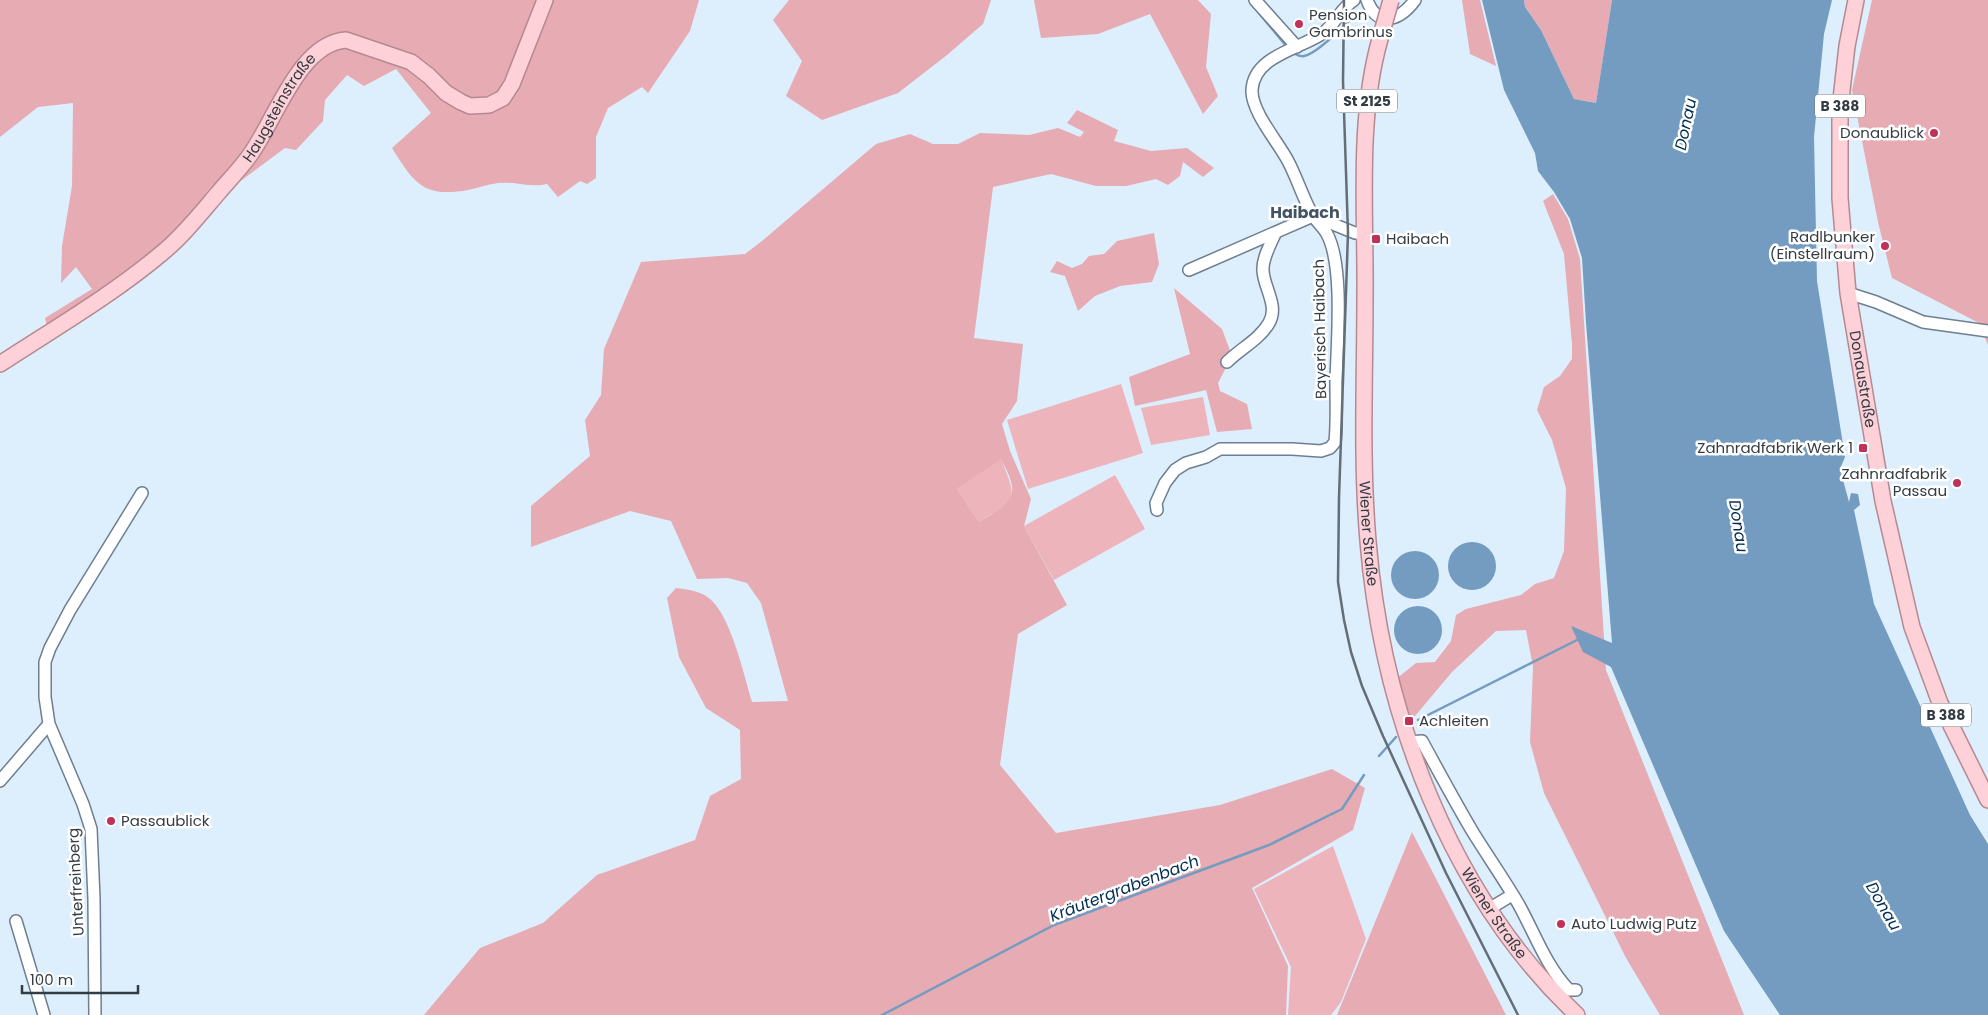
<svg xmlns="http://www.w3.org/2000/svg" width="1988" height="1015" viewBox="0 0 1988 1015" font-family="Poppins,sans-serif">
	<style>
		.green { fill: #edb4bb }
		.forest { fill: #e6abb3; fill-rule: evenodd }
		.water { fill: #749cc0 }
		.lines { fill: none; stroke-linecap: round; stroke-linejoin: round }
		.stream { stroke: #749cc0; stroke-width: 2.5 }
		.minor-casing { stroke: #6d7f90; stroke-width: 14 }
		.major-casing { stroke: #b58992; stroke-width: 18 }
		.minor { stroke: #fff; stroke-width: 11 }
		.major { stroke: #fdd1d7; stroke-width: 15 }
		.rail { stroke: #636e77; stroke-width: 2.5 }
		.major-bridge-casing { stroke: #b58992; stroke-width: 18; stroke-linecap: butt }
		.major-bridge { stroke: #fdd1d7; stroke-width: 15 }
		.poi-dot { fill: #c03158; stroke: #fff; stroke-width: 2 }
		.labels { text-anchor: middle; stroke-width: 5; stroke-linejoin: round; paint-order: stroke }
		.shield { fill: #fff; stroke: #71767b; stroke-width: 1 }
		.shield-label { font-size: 14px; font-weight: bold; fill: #343c43 }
		.poi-label { font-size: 15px; fill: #343c43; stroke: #fff; text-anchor: start }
		.street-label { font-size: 15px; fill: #343c43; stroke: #fff }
		.water-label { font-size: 16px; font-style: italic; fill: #002d51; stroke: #fff }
		.neighbourhood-label { font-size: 16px; font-weight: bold; fill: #425464; stroke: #fff }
	</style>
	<rect width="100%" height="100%" fill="#ddeefd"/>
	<path class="green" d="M 1121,384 L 1143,453 L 1028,489 L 1007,420 Z
		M 1203,397 L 1210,435 L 1151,445 L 1141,408 Z
		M 1001,458 C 1018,503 1018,497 979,522 L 957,489 Z
		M 1115,475 L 1145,529 L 1054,580 L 1024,526 Z
		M 1333,846 L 1366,939 L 1341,1002 L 1331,1015 L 1288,1015 L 1291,967 L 1254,889 Z"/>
	<path class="forest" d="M 0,0 L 699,0 L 690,31 L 648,93 L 642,87 L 608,108 L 596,137 L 596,178 L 587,184 L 580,181 L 558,197 L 547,184 C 531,188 514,181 498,183 C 488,184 478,188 468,190 C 423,198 414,183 392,148 L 431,113 L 396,69 L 364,86 L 347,75 L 325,100 L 323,121 L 296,150 L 285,148 L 227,191 L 105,290 L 47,327 L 45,318 L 92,289 L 76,267 L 61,283 L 62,246 L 72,186 L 73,103 L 38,107 L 0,137 Z
		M 789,0 L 991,0 L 983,24 L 947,55 L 898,93 L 822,120 L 786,96 L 802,61 L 773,20 Z
		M 1034,0 L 1198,0 L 1211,14 L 1206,67 L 1218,96 L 1203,114 L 1150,14 L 1098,34 L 1041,38 Z
		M 1462,0 L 1480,0 L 1496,66 L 1470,54 Z
		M 1524,0 L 1612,0 L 1596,103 L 1574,99 L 1541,30 L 1525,7 Z
		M 1872,0 L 1988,0 L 1988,345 L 1979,323 L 1892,278 L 1878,222 L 1852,90 Z
		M 1077,110 L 1118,130 L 1114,141 L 1151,151 L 1187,148 L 1214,168 L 1203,177 L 1183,162 L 1180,176 L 1168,185 L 1156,179 L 1126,186 L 1096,186 L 1051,174 L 993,187 L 974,338 L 1023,344 L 1017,401 L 1002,424 L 1010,451 L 1031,499 L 1024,526 L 1067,605 L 1018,634 L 1000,765 L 1056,833 L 1220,805 L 1332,769 L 1365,788 L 1353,830 L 1252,888 L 1288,966 L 1286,1015 L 424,1015 L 480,948 L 543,923 L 597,875 L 695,840 L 710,796 L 741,779 L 740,730 L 706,708 L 679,657 L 667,598 L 676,588 C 686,589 698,591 706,596 C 730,610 744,676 752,702 L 788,701 L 761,603 L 747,583 L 728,578 L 697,579 L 671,521 L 630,511 L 531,547 L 531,506 L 590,456 L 585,420 L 601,395 L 604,349 L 641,262 L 745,254 L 762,241 L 876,144 L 910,134 L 933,144 L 958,144 L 980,133 L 1029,135 L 1058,128 L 1080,137 L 1084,132 L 1067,123 ZM 1001,459 C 1022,498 1013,501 979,522 L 957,489 Z
		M 1553,194 L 1568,219 L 1580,259 L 1606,670 L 1744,1015 L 1660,1015 L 1626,958 L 1544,793 L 1530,742 L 1533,667 L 1526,630 L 1496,631 L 1452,672 L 1410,722 L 1396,679 L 1416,663 L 1435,662 L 1451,641 L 1456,615 L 1466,609 L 1521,595 L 1535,584 L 1554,578 L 1564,551 L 1566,488 L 1552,440 L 1537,410 L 1544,387 L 1560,376 L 1572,359 L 1572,344 L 1564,254 L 1543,201 Z
		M 1154,233 L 1159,264 L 1152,282 L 1120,286 L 1095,296 L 1078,311 L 1065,276 L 1050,272 L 1057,261 L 1072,268 L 1082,264 L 1089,256 L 1104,254 L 1117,241 Z
		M 1174,288 L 1222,329 L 1232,356 L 1218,383 L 1220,391 L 1247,404 L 1252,429 L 1217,432 L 1206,390 L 1135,406 L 1129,377 L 1190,354 Z
		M 1412,832 L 1506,1015 L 1337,1015 Z"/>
	<path class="water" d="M 1482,0 L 1524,0 L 1525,7 L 1541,30 L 1574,99 L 1596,103 L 1612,0 L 1832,0 L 1824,34 L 1814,137 L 1817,281 L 1845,457 L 1840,469 L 1849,502 L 1851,493 L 1858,494 L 1860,505 L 1854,510 L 1874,604 L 1970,815 L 1988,844 L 1988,1015 L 1780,1015 L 1724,931 L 1611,667 L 1583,652 L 1571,626 L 1612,643 L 1586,323 L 1582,258 L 1570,219 L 1554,192 L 1538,171 L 1535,153 L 1504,90 Z
		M1448 566a24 24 0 1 1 48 0a24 24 0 1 1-48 0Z
		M1391 575a24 24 0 1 1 48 0a24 24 0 1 1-48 0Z
		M1394 630a24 24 0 1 1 48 0a24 24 0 1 1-48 0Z"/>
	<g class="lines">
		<path class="stream" d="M 1254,7 L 1287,47
			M 1293,53 C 1297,55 1300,57 1304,56 C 1317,54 1345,25 1354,16
			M 1418,720 L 1577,640
			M 1379,756 L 1396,737
			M 882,1015 L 1054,925 L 1269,845 L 1342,809 L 1364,775"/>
		<defs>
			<path id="minor" d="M 1255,0 L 1297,47
				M 1367,0 C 1378,30 1401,19 1415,0
				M 1189,270 L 1313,216 L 1355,233 L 1366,233
				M 1848,293 L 1876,302 L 1923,322 L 1988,331
				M 1227,362 C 1240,349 1260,339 1269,323 C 1279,306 1264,288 1263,271 C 1262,259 1270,245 1275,234
				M 1157,510 L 1156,503 L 1165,483 L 1175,470 L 1186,463 L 1206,457 L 1220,449 L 1292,449 L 1321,451 L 1330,448 L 1335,442 C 1337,422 1336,401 1336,381 C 1337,344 1344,265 1327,234 C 1323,227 1317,222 1313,216 C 1303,198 1297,178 1288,161 C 1278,142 1251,111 1252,90 C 1254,55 1301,49 1323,33 C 1336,23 1341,8 1354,0
				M 1410,742 L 1422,741 C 1439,772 1456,804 1474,834 C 1489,858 1505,881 1519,905 C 1535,934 1546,966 1569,990 L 1576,990
				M 0,781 L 49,724
				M 1489,909 L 1512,895
				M 16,921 L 44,1015
				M 95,1015 L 94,899 L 91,829 L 83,804 L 49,724 L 45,697 L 45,662 L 50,648 L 70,610 L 142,493"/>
			<g id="major">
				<path id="s1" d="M 1856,0 L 1847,46 L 1840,108 L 1840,198 L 1848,293 L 1883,501 L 1912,627 L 1940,703 L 1988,800"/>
				<path id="s2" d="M 1380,39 C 1357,120 1366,213 1365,297 C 1365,378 1361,460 1368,541 C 1382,713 1450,895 1577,1015"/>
				<path id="s3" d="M 0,364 C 55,328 112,295 162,253 C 183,236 201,213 219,192 C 229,180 241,168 250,155 C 275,121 299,43 346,40 L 411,62 L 429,76 L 446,93 L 461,102 L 470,106 L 489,105 L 503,98 L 512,84 L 545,0"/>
			</g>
		</defs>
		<use href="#minor" class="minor-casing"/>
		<use href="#major" class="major-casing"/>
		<use href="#minor" class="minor"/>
		<use href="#major" class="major"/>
		<path class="rail" d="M 1344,0 L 1343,81 L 1348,233 L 1339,498 L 1338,582 L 1344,620 L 1351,652 L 1362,686 L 1383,736 L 1446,873 L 1518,1015"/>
		<defs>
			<path id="major-bridge" d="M 1380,39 L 1391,0"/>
		</defs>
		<use href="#major-bridge" class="major-bridge-casing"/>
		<use href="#major-bridge" class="major-bridge"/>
	</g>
	<g class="poi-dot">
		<circle cx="1299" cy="24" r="5"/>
		<circle cx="1934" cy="133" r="5"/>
		<rect x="1371" y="234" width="10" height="10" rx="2.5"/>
		<circle cx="1885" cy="246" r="5"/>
		<rect x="1858" y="443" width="10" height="10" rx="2.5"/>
		<circle cx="1957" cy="483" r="5"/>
		<rect x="1404" y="716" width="10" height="10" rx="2.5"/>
		<circle cx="111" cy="821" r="5"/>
		<circle cx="1561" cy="924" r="5"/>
	</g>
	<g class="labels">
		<g class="shield">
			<rect x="1337" y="89.5" width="60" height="23" rx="4"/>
			<rect x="1815" y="94.5" width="50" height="23" rx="4"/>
			<rect x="1921" y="703.5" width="50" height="23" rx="4"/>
		</g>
		<g class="shield-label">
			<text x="1367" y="106">St 2125</text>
			<text x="1840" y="111">B 388</text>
			<text x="1946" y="720">B 388</text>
		</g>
		<g class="poi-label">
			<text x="1309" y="20">Pension<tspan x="1309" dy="17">Gambrinus</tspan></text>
			<text x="1924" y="138" text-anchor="end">Donaublick</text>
			<text x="1875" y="242" text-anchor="end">Radlbunker<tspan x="1875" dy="17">(Einstellraum)</tspan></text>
			<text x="1386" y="244">Haibach</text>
			<text x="1853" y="453" text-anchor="end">Zahnradfabrik Werk 1</text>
			<text x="1947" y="479" text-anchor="end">Zahnradfabrik<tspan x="1947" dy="17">Passau</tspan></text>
			<text x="1419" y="726">Achleiten</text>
			<text x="121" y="826">Passaublick</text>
			<text x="1571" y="929">Auto Ludwig Putz</text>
		</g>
		<g class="street-label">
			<text dy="5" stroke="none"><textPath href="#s3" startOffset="384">Haugsteinstraße</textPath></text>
			<text transform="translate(1320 329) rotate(-91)" y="5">Bayerisch Haibach</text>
			<text dy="5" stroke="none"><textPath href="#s1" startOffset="382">Donaustraße</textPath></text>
			<text dy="5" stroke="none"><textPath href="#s2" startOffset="496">Wiener Straße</textPath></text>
			<text transform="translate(76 882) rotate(-93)" y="5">Unterfreinberg</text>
			<text dy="5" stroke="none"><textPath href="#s2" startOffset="901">Wiener Straße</textPath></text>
		</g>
		<g class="water-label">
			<text transform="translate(1685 124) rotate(-78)" y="6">Donau</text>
			<text transform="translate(1739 526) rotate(81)" y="6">Donau</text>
			<text transform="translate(1124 888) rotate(-21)" y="6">Kräutergrabenbach</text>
			<text transform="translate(1884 906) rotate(60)" y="6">Donau</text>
		</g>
		<g class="neighbourhood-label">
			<text x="1305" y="218">Haibach</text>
		</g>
	</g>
	<path d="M22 985v8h116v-8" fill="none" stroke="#343c43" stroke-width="2.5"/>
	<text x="30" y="985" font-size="15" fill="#343c43" stroke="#ffffff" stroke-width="4" paint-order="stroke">100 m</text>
</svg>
